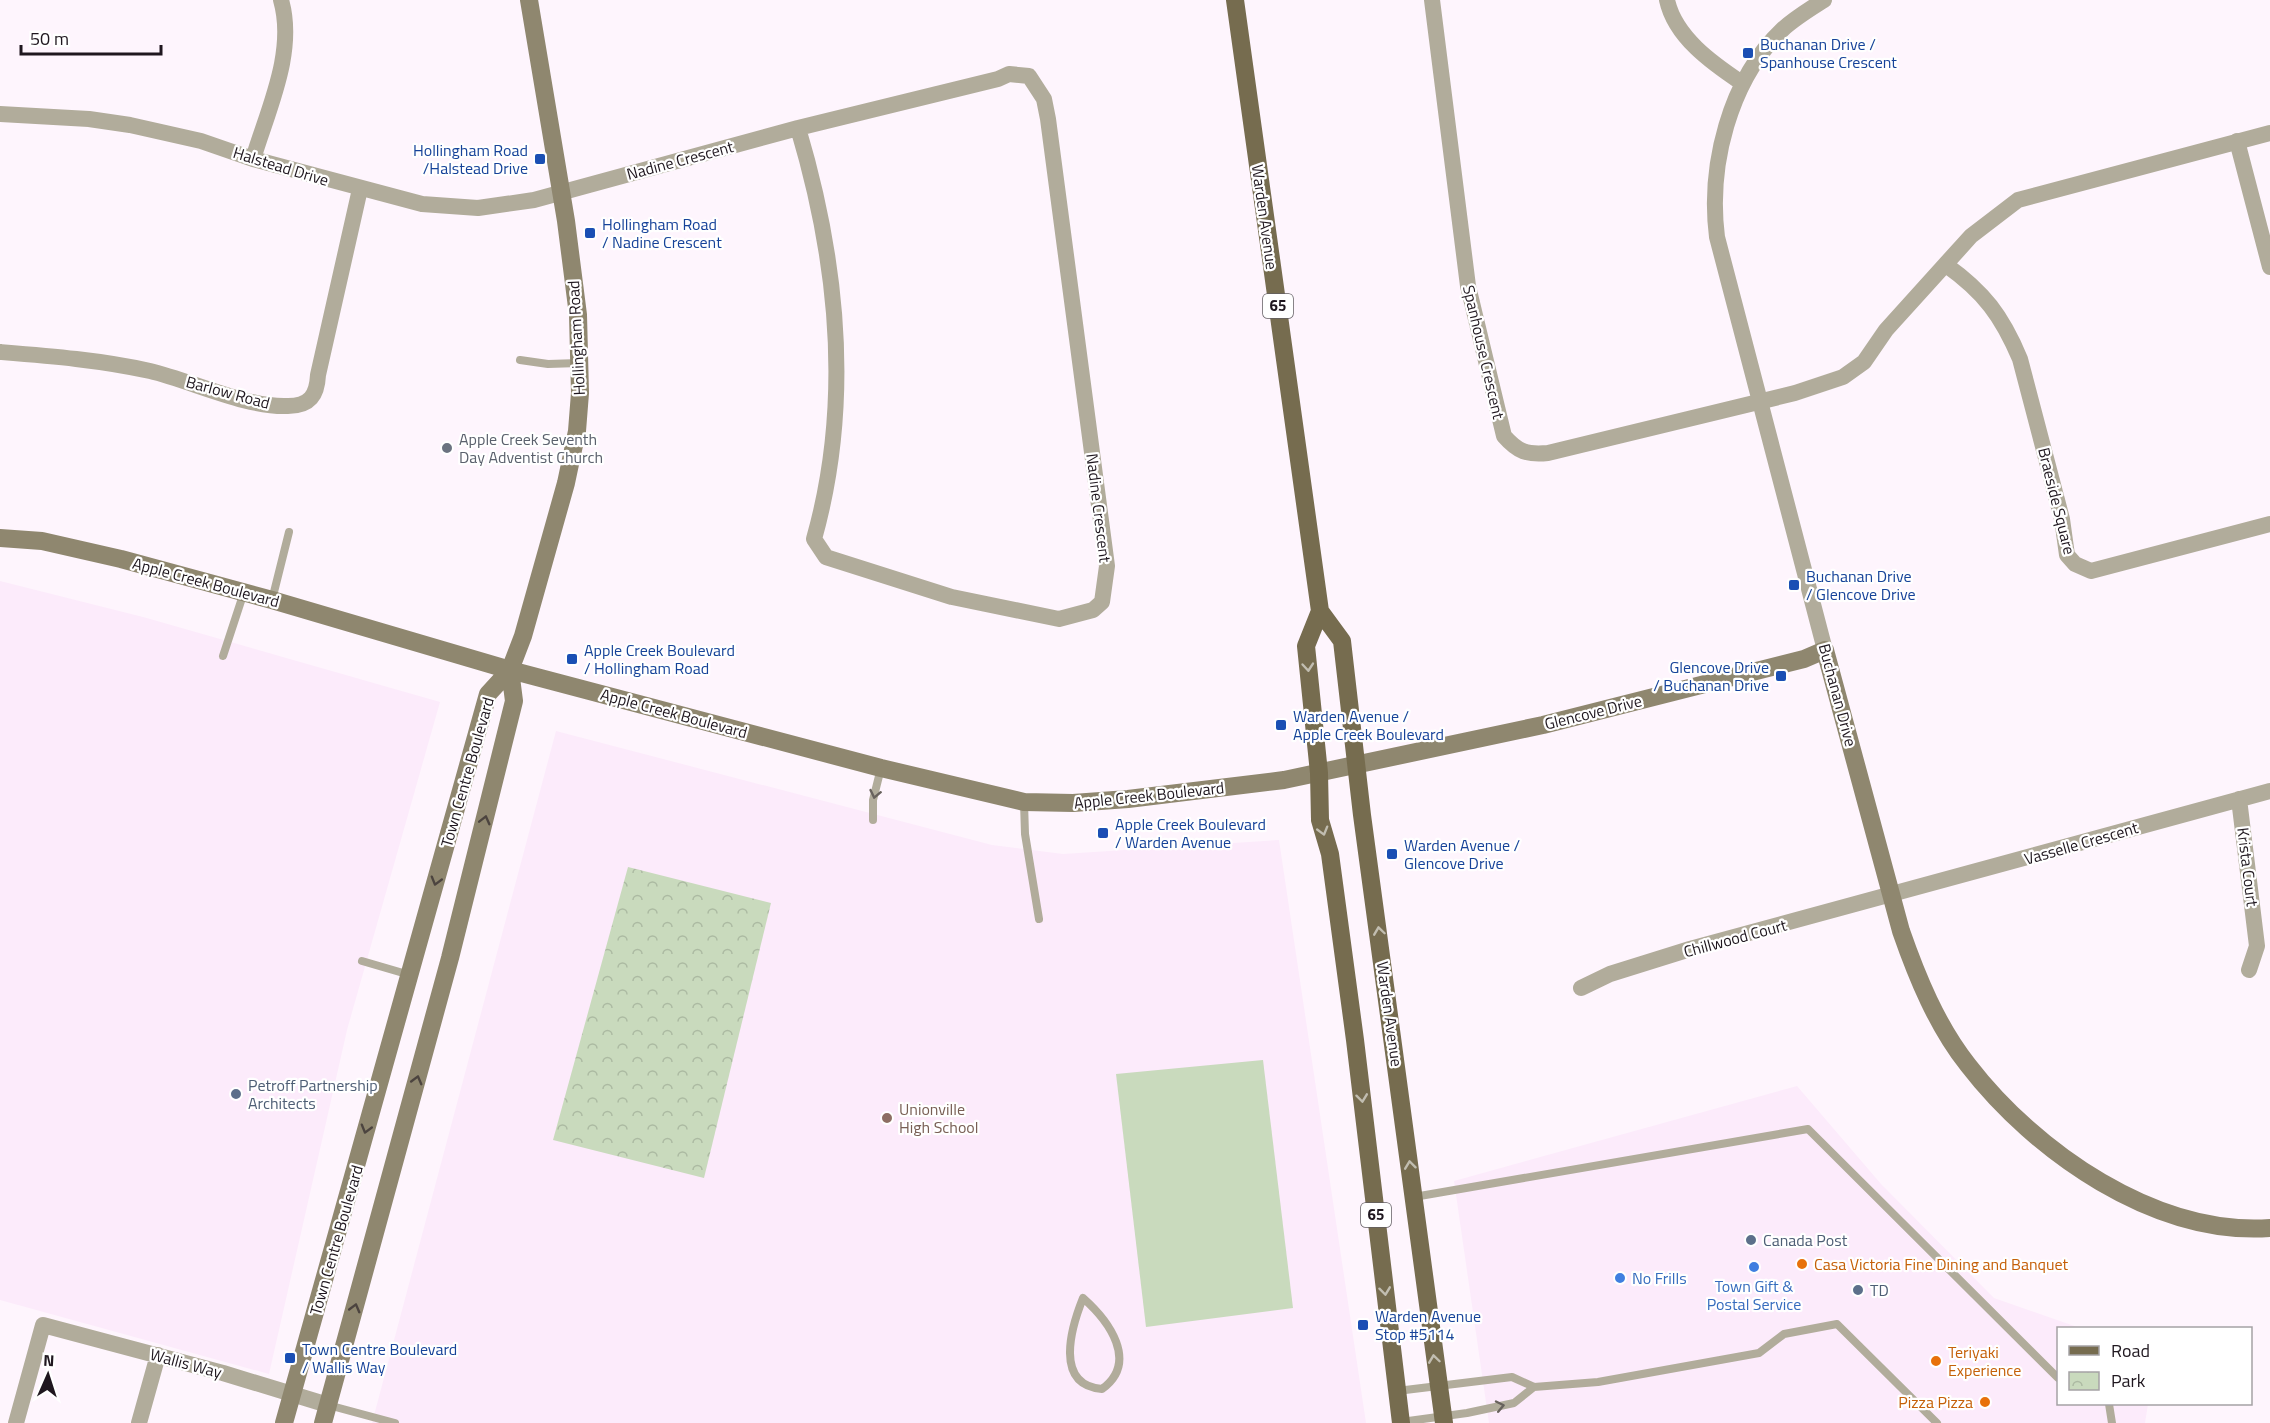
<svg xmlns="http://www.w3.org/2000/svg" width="2270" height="1423" viewBox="0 0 2270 1423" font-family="'Titillium Web',sans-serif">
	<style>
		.built { fill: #fcebfb }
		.park { fill: url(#park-crowns) }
		.pitch { fill: #c9dabd }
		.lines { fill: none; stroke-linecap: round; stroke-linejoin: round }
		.lane { stroke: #b1ac9b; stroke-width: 8 }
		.street { stroke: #b1ac9b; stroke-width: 16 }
		.secondary { stroke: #8f876f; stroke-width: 18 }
		.primary { stroke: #766c4f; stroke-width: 18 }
		.oneway { stroke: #c1bdb0 }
		.oneway2 { stroke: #68625d }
		.oneway3 { stroke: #4c443f }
		.transit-dot { fill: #1a4fb4; stroke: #fff; stroke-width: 2 }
		.worship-dot { fill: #6b7280; stroke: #fff; stroke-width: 2 }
		.service-dot { fill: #5c6f8a; stroke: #fff; stroke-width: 2 }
		.education-dot { fill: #8d6e63; stroke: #fff; stroke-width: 2 }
		.food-dot { fill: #e8710a; stroke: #fff; stroke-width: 2 }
		.shop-dot { fill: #3f7fe0; stroke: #fff; stroke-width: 2 }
		.labels { text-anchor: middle; stroke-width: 4.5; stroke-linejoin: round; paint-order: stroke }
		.shield { fill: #fff; stroke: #625d62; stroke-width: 1.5 }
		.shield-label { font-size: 15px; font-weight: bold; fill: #1f171f }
		.transit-label { font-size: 16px; fill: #164399; stroke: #fff; text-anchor: start }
		.street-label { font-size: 16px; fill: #1f171f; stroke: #fff }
		.worship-label { font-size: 16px; fill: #5b616d; stroke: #fff; text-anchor: start }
		.service-label { font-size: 16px; fill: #4e5e75; stroke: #fff; text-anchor: start }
		.education-label { font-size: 16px; fill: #785e54; stroke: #fff; text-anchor: start }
		.food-label { font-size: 16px; fill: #c56008; stroke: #fff; text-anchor: start }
		.shop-label { font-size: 16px; fill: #366cbe; stroke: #fff; text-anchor: start }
	</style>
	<defs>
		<pattern id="park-crowns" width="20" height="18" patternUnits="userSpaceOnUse" patternTransform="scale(1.5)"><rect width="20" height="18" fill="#c9dabd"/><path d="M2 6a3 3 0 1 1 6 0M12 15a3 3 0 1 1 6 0" fill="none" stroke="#acbaa2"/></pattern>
	</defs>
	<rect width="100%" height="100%" fill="#fef5fd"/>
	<path class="built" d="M 0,581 L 143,617 L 440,702 L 347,1030 L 269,1374 L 0,1300 Z
		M 556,731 L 992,845 L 1063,854 L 1279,840 L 1366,1423 L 372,1423 Z
		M 1797,1086 L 1881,1184 L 1994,1298 L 2080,1328 L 2058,1328 L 2058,1404 L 2148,1404 L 2145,1423 L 1489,1423 L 1454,1181 Z"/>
	<path class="park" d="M 628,867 L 771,903 L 704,1178 L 553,1140 Z"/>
	<path class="pitch" d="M 1263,1060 L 1293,1308 L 1146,1327 L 1116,1074 Z"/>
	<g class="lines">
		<path class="lane" d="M 520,360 L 548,364 L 579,363
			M 272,600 L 289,532
			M 223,656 L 244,592
			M 1024,802 L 1025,834 L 1039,919
			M 873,820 L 873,800 L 881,768
			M 362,961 L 410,975
			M 1414,1197 L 1808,1129 L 2058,1378
			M 1083,1298 C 1109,1321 1139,1362 1102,1389 C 1054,1385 1071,1328 1083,1298 Z
			M 1397,1391 L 1512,1377 L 1534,1387 L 1598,1382 L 1759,1353 L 1784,1334 L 1837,1324 L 1937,1423
			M 2109,1404 L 2112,1423
			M 328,1405 L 395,1423
			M 1401,1422 L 1467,1413 L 1514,1403 L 1534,1387"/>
		<path class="street" d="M 1432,0 L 1468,286 L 1504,436 C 1518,452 1527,455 1548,453 L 1795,393 L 1843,377 L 1864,362 L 1886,330 L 1971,236 L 2018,200 L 2270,133
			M 1667,0 C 1675,37 1712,63 1742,83
			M 1824,0 C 1810,9 1795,18 1783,29 C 1729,80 1708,166 1717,237 L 1825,650
			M 0,114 L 89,119 L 130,125 L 201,141 L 253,159 L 422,204 L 478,208 L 534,200 L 798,128 L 998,79 L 1009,74 L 1029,76 L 1044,99 L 1048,119 L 1107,566 L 1102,602 L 1093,610 L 1059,619 L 952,597 L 826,557 L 814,539 C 852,404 838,262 798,128
			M 2237,141 L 2270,267
			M 253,159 C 268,109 296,52 281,0
			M 1946,265 C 1984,292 2002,316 2020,359 L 2062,519 L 2067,555 L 2075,564 L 2091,571 L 2270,524
			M 0,352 C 50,356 101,360 150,371 C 192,381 247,408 288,406 C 310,406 317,395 318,375 L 360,189
			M 2239,799 L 2257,946 L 2249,970
			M 1581,988 L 1610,974 L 1690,949 L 2270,791
			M 16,1423 L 43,1325 L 223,1373 L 328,1405
			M 139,1423 L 158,1355"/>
		<path class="secondary" d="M 0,538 L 42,541 L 121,559 L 272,600 L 510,670 L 881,768 L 1024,802 L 1073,803 L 1128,799 L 1284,780 L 1543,725 L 1804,659 L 1825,650 L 1901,931 C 1917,977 1937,1026 1968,1065 C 2035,1152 2155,1236 2270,1228
			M 284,1423 L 488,694 L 510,670 L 523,636 L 566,483 L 577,431 L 580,393 L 578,315 L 566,221 L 529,0
			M 323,1423 L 450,958 L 514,701 L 510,670"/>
		<path class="primary" d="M 1235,0 L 1320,611 L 1306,646 L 1319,773 L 1320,820 L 1330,854 L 1355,1040 L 1401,1423
			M 1320,611 L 1342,641 L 1362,815 L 1444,1423"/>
	</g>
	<defs><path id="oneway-chevron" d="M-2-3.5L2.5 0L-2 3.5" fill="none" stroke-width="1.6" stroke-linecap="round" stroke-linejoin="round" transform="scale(1.5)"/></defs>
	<g class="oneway">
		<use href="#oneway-chevron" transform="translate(1308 667) rotate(85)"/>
		<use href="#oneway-chevron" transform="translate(1323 831) rotate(74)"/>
		<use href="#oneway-chevron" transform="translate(1379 931) rotate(-98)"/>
		<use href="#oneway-chevron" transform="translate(1362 1098) rotate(83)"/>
		<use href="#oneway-chevron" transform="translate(1410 1165) rotate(-97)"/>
		<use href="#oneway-chevron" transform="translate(1385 1291) rotate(83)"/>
		<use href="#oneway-chevron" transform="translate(1434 1359) rotate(-98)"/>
	</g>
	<g class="oneway2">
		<use href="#oneway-chevron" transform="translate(875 794) rotate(102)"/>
		<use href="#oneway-chevron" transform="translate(1500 1406) rotate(-12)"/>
	</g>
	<g class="oneway3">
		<use href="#oneway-chevron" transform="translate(485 820) rotate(-76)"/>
		<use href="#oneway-chevron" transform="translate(436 881) rotate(106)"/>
		<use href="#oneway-chevron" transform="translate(417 1080) rotate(-75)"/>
		<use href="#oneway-chevron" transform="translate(366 1129) rotate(106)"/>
		<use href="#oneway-chevron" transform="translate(355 1308) rotate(-75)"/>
	</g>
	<g class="transit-dot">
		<rect x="1742" y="47" width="12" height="12" rx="3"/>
		<rect x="534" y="153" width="12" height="12" rx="3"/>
		<rect x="584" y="227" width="12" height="12" rx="3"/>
		<rect x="1788" y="579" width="12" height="12" rx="3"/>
		<rect x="566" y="653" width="12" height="12" rx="3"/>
		<rect x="1775" y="670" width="12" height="12" rx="3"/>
		<rect x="1275" y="719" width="12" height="12" rx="3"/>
		<rect x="1097" y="827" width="12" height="12" rx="3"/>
		<rect x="1386" y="848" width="12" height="12" rx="3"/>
		<rect x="1357" y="1319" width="12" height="12" rx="3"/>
		<rect x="284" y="1352" width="12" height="12" rx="3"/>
	</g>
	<circle class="worship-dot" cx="447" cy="448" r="6"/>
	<g class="service-dot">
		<circle cx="236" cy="1094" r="6"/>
		<circle cx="1751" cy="1240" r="6"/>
		<circle cx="1858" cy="1290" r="6"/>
	</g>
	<circle class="education-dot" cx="887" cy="1118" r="6"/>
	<g class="food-dot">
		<circle cx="1802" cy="1264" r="6"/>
		<circle cx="1936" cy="1361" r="6"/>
		<circle cx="1985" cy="1402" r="6"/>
	</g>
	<g class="shop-dot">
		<circle cx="1754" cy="1267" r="6"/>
		<circle cx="1620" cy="1278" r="6"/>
	</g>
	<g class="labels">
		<g class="shield">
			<rect x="1263" y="294" width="30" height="24" rx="4.5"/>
			<rect x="1361" y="1203" width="30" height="24" rx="4.5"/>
		</g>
		<g class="shield-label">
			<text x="1278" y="311">65</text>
			<text x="1376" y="1220">65</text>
		</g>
		<g class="transit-label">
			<text x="1760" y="50">Buchanan Drive /<tspan x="1760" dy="18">Spanhouse Crescent</tspan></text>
			<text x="528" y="156" text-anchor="end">Hollingham Road<tspan x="528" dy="18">/Halstead Drive</tspan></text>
			<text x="602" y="230">Hollingham Road<tspan x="602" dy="18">/ Nadine Crescent</tspan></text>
			<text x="1806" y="582">Buchanan Drive<tspan x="1806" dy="18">/ Glencove Drive</tspan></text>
			<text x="584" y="656">Apple Creek Boulevard<tspan x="584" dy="18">/ Hollingham Road</tspan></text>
			<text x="1769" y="673" text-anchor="end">Glencove Drive<tspan x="1769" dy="18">/ Buchanan Drive</tspan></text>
			<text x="1293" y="722">Warden Avenue /<tspan x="1293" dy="18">Apple Creek Boulevard</tspan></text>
			<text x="1115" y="830">Apple Creek Boulevard<tspan x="1115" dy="18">/ Warden Avenue</tspan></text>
			<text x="1404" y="851">Warden Avenue /<tspan x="1404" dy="18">Glencove Drive</tspan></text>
			<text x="1375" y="1322">Warden Avenue<tspan x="1375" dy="18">Stop #5114</tspan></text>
			<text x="302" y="1355">Town Centre Boulevard<tspan x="302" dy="18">/ Wallis Way</tspan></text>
		</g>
		<g class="street-label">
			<text transform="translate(680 160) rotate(-15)" y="6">Nadine Crescent</text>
			<text transform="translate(281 166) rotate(17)" y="6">Halstead Drive</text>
			<text transform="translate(1265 217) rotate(82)" y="6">Warden Avenue</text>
			<text transform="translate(576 338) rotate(-93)" y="6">Hollingham Road</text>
			<text transform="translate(1484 352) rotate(77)" y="6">Spanhouse Crescent</text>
			<text transform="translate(228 392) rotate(15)" y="6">Barlow Road</text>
			<text transform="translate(2057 501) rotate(76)" y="6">Braeside Square</text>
			<text transform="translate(1099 508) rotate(83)" y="6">Nadine Crescent</text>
			<text transform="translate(206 582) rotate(15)" y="6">Apple Creek Boulevard</text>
			<text transform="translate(1838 695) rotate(75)" y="6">Buchanan Drive</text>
			<text transform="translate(1593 712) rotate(-14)" y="6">Glencove Drive</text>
			<text transform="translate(674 713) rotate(15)" y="6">Apple Creek Boulevard</text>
			<text transform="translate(467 772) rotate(-74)" y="6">Town Centre Boulevard</text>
			<text transform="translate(1149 795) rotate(-6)" y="6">Apple Creek Boulevard</text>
			<text transform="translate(2081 843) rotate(-16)" y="6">Vasselle Crescent</text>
			<text transform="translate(2248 867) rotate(83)" y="6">Krista Court</text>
			<text transform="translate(1735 938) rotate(-15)" y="6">Chillwood Court</text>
			<text transform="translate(1390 1014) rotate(82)" y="6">Warden Avenue</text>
			<text transform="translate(336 1240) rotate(-74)" y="6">Town Centre Boulevard</text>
			<text transform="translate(186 1363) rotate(15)" y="6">Wallis Way</text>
		</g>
		<g class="worship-label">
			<text x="459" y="445">Apple Creek Seventh<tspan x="459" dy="18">Day Adventist Church</tspan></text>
		</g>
		<g class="service-label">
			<text x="248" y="1091">Petroff Partnership<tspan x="248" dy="18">Architects</tspan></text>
			<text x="1763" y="1246">Canada Post</text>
			<text x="1870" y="1296">TD</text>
		</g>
		<g class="education-label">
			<text x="899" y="1115">Unionville<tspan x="899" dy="18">High School</tspan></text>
		</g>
		<g class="food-label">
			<text x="1814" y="1270">Casa Victoria Fine Dining and Banquet</text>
			<text x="1948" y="1358">Teriyaki<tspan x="1948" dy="18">Experience</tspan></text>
			<text x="1973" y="1408" text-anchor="end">Pizza Pizza</text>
		</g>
		<g class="shop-label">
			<text x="1632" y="1284">No Frills</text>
			<text x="1754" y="1292" text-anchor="middle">Town Gift &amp;<tspan x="1754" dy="18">Postal Service</tspan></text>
		</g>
	</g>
	<rect x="2057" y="1327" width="195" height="78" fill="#ffffff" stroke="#a5a2a5" stroke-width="1.5"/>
	<rect x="2069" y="1346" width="30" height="9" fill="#766c4f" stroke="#a5a2a5" stroke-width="1.5"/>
	<text x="2111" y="1357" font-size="18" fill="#1f171f">Road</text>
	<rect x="2069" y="1372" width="30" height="18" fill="url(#park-crowns)" stroke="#a5a2a5" stroke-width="1.5"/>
	<text x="2111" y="1387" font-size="18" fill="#1f171f">Park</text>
	<g transform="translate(48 1375) rotate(3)" stroke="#ffffff" stroke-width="4.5" paint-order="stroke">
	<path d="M0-4.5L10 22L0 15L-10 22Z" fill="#1f171f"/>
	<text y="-9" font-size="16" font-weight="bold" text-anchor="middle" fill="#1f171f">N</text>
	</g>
	<path d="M21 45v9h140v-9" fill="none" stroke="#1f171f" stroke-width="3"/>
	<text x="30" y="45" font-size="18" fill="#1f171f" stroke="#ffffff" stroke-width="4.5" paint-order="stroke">50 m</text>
</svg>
